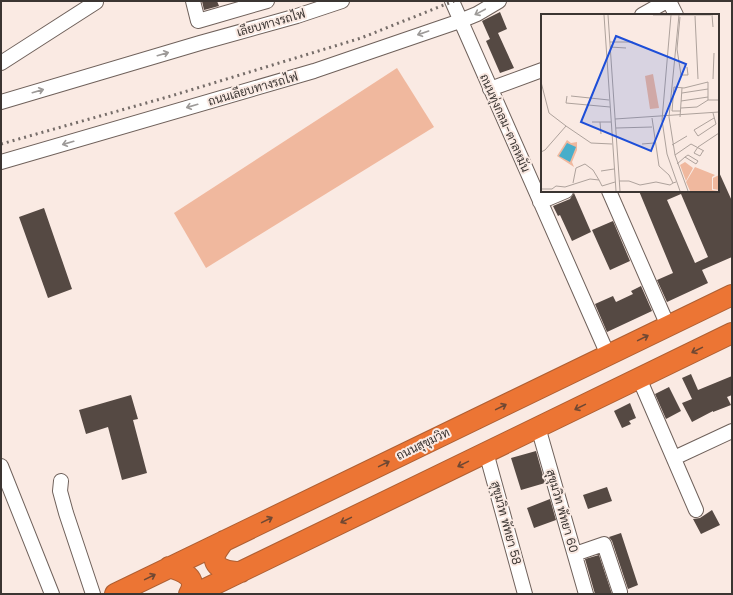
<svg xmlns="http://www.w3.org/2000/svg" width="733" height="595" viewBox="0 0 733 595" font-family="Poppins,Sarabun,sans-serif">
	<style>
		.green { fill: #f0b89e }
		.building { fill: #554943; fill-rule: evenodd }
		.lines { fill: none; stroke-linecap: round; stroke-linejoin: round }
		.minor-casing { stroke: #6f615b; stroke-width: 16 }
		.highway-casing { stroke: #ae5f33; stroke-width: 22 }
		.minor { stroke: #fff; stroke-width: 14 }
		.highway { stroke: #ec7534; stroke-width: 20 }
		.rail { stroke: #766d69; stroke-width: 3; stroke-dasharray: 2 4; stroke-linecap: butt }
		.oneway { stroke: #9d9a98 }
		.oneway2 { stroke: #704833 }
		.labels { text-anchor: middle; stroke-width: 4; stroke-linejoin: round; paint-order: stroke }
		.street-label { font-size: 12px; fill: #3b3532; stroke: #faeae3 }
		.inset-road { fill: none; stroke: #aea29c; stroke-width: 1 }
		.view { fill: #1d4ed8; fill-opacity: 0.15; stroke: #1d4ed8; stroke-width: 2 }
		.inset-edge { fill: none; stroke: #3b3532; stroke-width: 2 }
	</style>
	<rect width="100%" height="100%" fill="#faeae3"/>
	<path class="green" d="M 397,68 L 434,127 L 206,268 L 174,213 Z"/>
	<path class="building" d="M 202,1 L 217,1 L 219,6 L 204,10 Z
		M 500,12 L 507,29 L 498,33 L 514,68 L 500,73 L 486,41 L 490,39 L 482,21 Z
		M 718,170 L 732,201 L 732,257 L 702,270 L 708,283 L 667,302 L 657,280 L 673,273 L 639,191 L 718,191 ZM 681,194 L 708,257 L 695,263 L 667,200 Z
		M 574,193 L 591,232 L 572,241 L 560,215 L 558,216 L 553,206 L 570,199 Z
		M 44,208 L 72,289 L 48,298 L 19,217 Z
		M 613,221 L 630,261 L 610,270 L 592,230 Z
		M 641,286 L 652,311 L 607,332 L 595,304 L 613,296 L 616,302 L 633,294 L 631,291 Z
		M 691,374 L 698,390 L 732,376 L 732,395 L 727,397 L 731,405 L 713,412 L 713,411 L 692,422 L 682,403 L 692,399 L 682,378 Z
		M 669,387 L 681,411 L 666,419 L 655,394 Z
		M 131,395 L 138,419 L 133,420 L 147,473 L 122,480 L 108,427 L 86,434 L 79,410 Z
		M 630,403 L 636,418 L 629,421 L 631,424 L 622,428 L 614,411 Z
		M 536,451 L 545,483 L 521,490 L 511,458 Z
		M 607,487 L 612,501 L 588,509 L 583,495 Z
		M 550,499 L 556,520 L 534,528 L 527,508 Z
		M 712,510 L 720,525 L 701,534 L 693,519 L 700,518 Z
		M 621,533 L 638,585 L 628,589 L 612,541 L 609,537 Z
		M 599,555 L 612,594 L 595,594 L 585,559 Z"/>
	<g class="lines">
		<defs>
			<path id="minor" d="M 193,1 L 198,21 L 267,1
				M 452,1 L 608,355
				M 669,1 L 676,15
				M 642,15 L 667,1
				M 1,63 L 96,2 L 96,1
				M 490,89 L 542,70
				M 1,102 L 200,43 L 297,16 L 342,1
				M 1,162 L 314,71 L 460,21 L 477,14 L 499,1
				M 609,191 L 668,326
				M 540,202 L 566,191
				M 639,378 L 696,510
				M 538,427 L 586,594
				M 486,452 L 525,594
				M 674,458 L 732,431
				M 1,466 L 52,594
				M 61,481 L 60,491 L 66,513 L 93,594
				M 575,554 L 604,544 L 620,592"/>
			<path id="highway" d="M 224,541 C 221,545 217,550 215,555 C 212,570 231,572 241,572
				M 169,567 C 182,571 199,577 189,594
				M 115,594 L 732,295
				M 195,594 L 732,333"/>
		</defs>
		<use href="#minor" class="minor-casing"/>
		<use href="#highway" class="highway-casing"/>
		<use href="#minor" class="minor"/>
		<use href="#highway" class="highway"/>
		<path class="rail" d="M 1,144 L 171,96 L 361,38 L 454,1"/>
	</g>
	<defs><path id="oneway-shaft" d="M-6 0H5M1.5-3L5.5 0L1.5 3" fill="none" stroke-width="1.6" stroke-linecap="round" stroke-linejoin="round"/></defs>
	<g class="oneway">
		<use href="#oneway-shaft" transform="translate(480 12) rotate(152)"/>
		<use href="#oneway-shaft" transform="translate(423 33) rotate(161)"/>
		<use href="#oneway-shaft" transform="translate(163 54) rotate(-16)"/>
		<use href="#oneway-shaft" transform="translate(38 91) rotate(-16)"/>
		<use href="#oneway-shaft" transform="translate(192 106) rotate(164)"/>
		<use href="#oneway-shaft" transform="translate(68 143) rotate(164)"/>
	</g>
	<g class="oneway2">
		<use href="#oneway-shaft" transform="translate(643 338) rotate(-26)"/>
		<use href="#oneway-shaft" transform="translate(697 350) rotate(154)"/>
		<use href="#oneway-shaft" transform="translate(501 407) rotate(-26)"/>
		<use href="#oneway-shaft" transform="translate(580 407) rotate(154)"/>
		<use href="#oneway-shaft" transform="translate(384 464) rotate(-26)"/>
		<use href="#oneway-shaft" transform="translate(463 464) rotate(154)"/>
		<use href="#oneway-shaft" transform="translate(267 520) rotate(-26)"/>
		<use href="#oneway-shaft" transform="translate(346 520) rotate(154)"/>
		<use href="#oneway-shaft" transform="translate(150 577) rotate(-26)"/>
	</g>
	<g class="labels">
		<g class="street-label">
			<text transform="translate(271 23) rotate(-16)" y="4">เลียบทางรถไฟ</text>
			<text transform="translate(253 89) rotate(-16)" y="4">ถนนเลียบทางรถไฟ</text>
			<text transform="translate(505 123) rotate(66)" y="4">ถนนทุ่งกลม-ตาลหมัน</text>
			<text transform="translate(423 444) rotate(-26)" y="4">ถนนสุขุมวิท</text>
			<text transform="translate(562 511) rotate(74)" y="4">สุขุมวิท พัทยา 60</text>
			<text transform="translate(506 523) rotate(75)" y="4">สุขุมวิท พัทยา 58</text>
		</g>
	</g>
	<g transform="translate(541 14)">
		<rect width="178" height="178" fill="#faeae3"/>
		<path d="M 112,60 L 118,94 L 109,95 L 104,62 ZM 26,126 L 30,129 L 36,128 L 36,136 L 31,148 L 33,153 L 16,142 ZM 144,148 L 152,154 L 145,167 L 139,151 ZM 154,153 L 174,161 L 171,163 L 171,176 L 178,177 L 149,177 L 145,168 ZM 178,161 L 178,176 L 172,175 L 172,164 Z" fill="#f0b89e"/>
		<path d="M 26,129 L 35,133 L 29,148 L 18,142 Z" fill="#48aeca"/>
		<path class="inset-road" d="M 63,1 L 75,177M 67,1 L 79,177M 112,1 L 170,1M 130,1 L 121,106 L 126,140 L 139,177M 138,1 L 128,103 L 134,141 L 147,177M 171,1 L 172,13M 154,2 L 157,65M 69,28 L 92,28M 69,33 L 85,34M 136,35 L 140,61 L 147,61 L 146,53M 136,35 L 139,3M 172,65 L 173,39M 0,68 L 8,99 L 25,112M 141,79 L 167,75M 26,82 L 25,89 L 69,93M 30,82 L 68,86M 140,87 L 167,83M 140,94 L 156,93 L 167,86 L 178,86M 140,97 L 131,97 L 133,73 L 143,74 L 167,68 L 167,86M 172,99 L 175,110 L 157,122 L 153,116 L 173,104M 139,103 L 141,74M 111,104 L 118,152 L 128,161 L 132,169 L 135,168M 74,105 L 178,98M 51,108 L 70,108M 59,108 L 60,120M 75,114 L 111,113M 101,130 L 113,129M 131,131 L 146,122M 162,137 L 159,142 L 153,139 L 157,133 L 178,119M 0,138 L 4,136 L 25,112 L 50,129 L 71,130M 134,141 L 150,130 L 163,137M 136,150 L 144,143 L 147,141 L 157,147 L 155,150 L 144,143M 60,157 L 73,155M 78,167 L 88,167 L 99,171 L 115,168 L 129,171 L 132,169M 32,169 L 35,154 L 44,150 L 52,156 L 58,166M 0,175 L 11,175 L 15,172 L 24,173 L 49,165 L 58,166 L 61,172 L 74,168"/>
		<path class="view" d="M 75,22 L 145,50 L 110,137 L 40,108 Z"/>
		<rect width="178" height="178" class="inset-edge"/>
	</g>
	<rect width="733" height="595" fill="none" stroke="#3b3532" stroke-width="4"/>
</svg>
